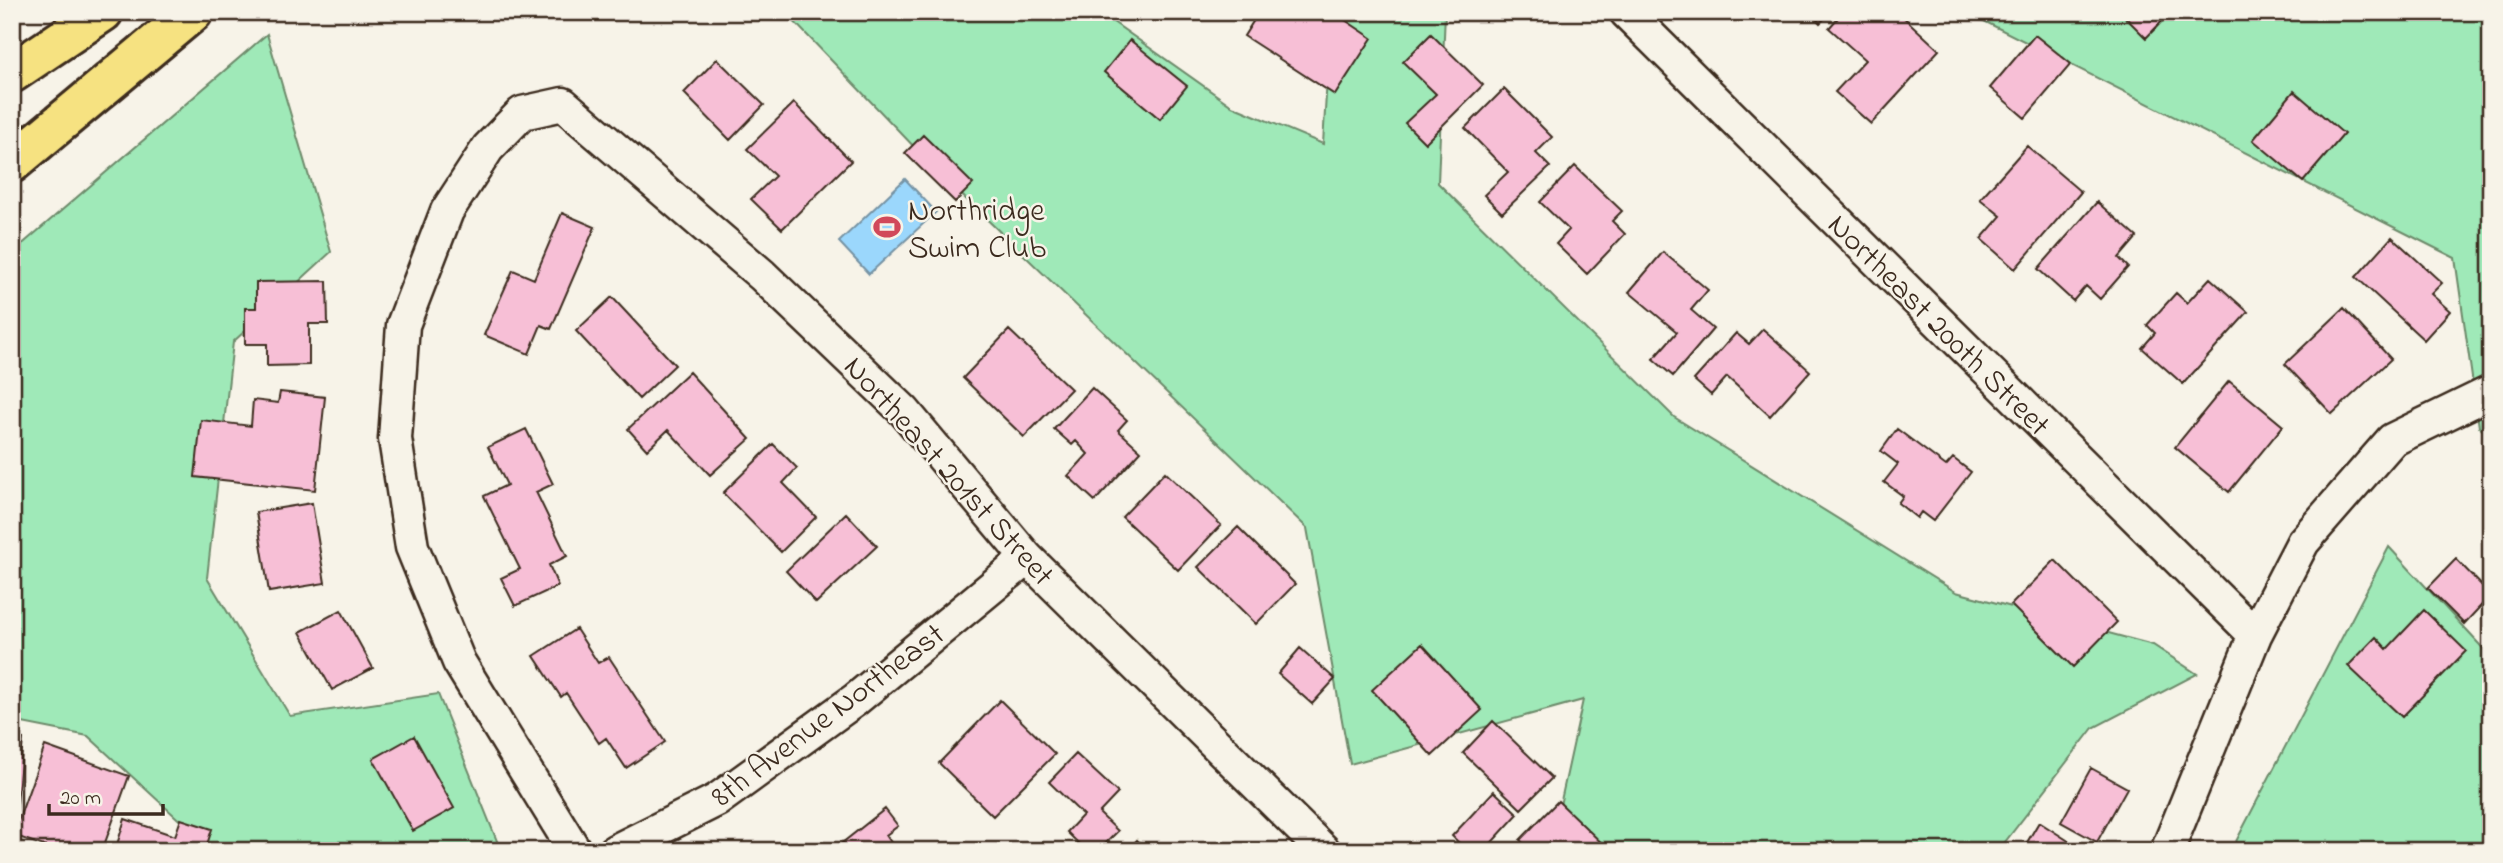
<svg xmlns="http://www.w3.org/2000/svg" width="2503" height="863" viewBox="0 0 2503 863" font-family="'Indie Flower',sans-serif">
	<style>
		.green { fill: #9fe9b8; stroke: #6d8a6b; stroke-width: 2 }
		.water { fill: #9bd7fc; stroke: #7592a3; stroke-width: 2 }
		.building { fill: #f7bfd6; stroke: #3b2a1e; stroke-width: 2 }
		.lines { fill: none; stroke-linecap: round; stroke-linejoin: round }
		.street-casing { stroke: #3b2a1e; stroke-width: 37 }
		.highway-casing { stroke: #3b2a1e; stroke-width: 44 }
		.street { stroke: #f7f3e8; stroke-width: 32 }
		.highway { stroke: #f6e281; stroke-width: 38 }
		.labels { text-anchor: middle; stroke-width: 5; stroke-linejoin: round; paint-order: stroke }
		.poi-label { font-size: 32px; fill: #3b2a1e; stroke: #f7f3e8; text-anchor: start }
		.street-label { font-size: 32px; fill: #3b2a1e; stroke: #f7f3e8 }
	</style>
	<rect width="100%" height="100%" fill="#f7f3e8"/>
	<filter id="ink" filterUnits="userSpaceOnUse"><feTurbulence type="fractalNoise" baseFrequency=".0143" numOctaves="2"/><feDisplacementMap in="SourceGraphic" scale="14" xChannelSelector="R" yChannelSelector="G"/><feConvolveMatrix kernelMatrix="1 2 1 2 8 2 1 2 1" color-interpolation-filters="sRGB"/></filter>
	<g filter="url(#ink)">
		<path class="green" d="M 785,12 L 1099,12 L 1232,106 L 1323,144 L 1331,12 L 1445,12 L 1438,183 L 1674,417 L 1956,592 L 2153,645 L 2197,674 L 2093,728 L 1998,851 L 1550,851 L 1583,700 L 1350,764 L 1307,528 L 942,176 Z
			M 1966,12 L 2491,12 L 2491,437 L 2479,427 L 2455,258 Z
			M 267,34 L 331,252 L 233,342 L 207,578 L 290,716 L 438,694 L 501,851 L 213,851 L 88,736 L 12,721 L 12,253 Z
			M 2389,547 L 2491,657 L 2491,851 L 2231,851 Z"/>
		<path class="water" d="M 905,179 L 936,212 L 869,274 L 839,242 Z"/>
		<path class="building" d="M 1259,12 L 1333,12 L 1372,38 L 1335,95 L 1244,36 Z
			M 1810,12 L 1831,12 L 1820,23 Z
			M 1843,12 L 1898,12 L 1939,50 L 1871,124 L 1835,92 L 1865,60 L 1829,28 Z
			M 2120,12 L 2171,12 L 2146,38 Z
			M 1431,34 L 1483,85 L 1425,143 L 1405,123 L 1436,94 L 1403,62 Z
			M 2035,35 L 2071,64 L 2025,118 L 1990,88 Z
			M 1130,40 L 1187,86 L 1160,119 L 1104,72 Z
			M 717,59 L 764,105 L 730,140 L 684,93 Z
			M 1504,89 L 1552,137 L 1536,153 L 1550,167 L 1502,213 L 1484,195 L 1508,172 L 1465,128 Z
			M 2294,91 L 2344,134 L 2303,182 L 2253,140 Z
			M 794,103 L 851,161 L 782,229 L 751,199 L 775,176 L 747,149 Z
			M 923,135 L 973,184 L 955,202 L 905,153 Z
			M 2027,146 L 2081,192 L 2015,269 L 1981,239 L 2001,216 L 1980,199 Z
			M 1575,166 L 1622,211 L 1612,221 L 1625,234 L 1587,274 L 1556,244 L 1569,230 L 1540,202 Z
			M 2097,202 L 2137,237 L 2119,258 L 2128,267 L 2100,299 L 2086,286 L 2073,301 L 2038,269 Z
			M 562,213 L 595,227 L 551,329 L 541,325 L 529,354 L 484,335 L 513,270 L 534,279 Z
			M 2392,237 L 2442,283 L 2431,294 L 2450,311 L 2424,340 L 2356,277 Z
			M 1663,252 L 1708,290 L 1691,310 L 1713,329 L 1673,376 L 1653,359 L 1677,332 L 1629,292 Z
			M 2210,278 L 2248,312 L 2183,384 L 2142,348 L 2155,333 L 2147,325 L 2176,293 L 2187,303 Z
			M 327,281 L 328,324 L 309,324 L 309,365 L 267,366 L 267,344 L 245,344 L 245,308 L 256,308 L 256,282 Z
			M 612,297 L 675,365 L 639,399 L 576,331 Z
			M 2344,308 L 2391,359 L 2332,414 L 2285,364 Z
			M 1763,329 L 1810,371 L 1770,416 L 1727,377 L 1711,395 L 1694,380 L 1736,333 L 1749,344 Z
			M 1009,330 L 1071,389 L 1024,437 L 963,378 Z
			M 689,372 L 750,439 L 710,475 L 668,430 L 647,450 L 628,429 Z
			M 2229,381 L 2283,426 L 2229,492 L 2175,447 Z
			M 1092,388 L 1127,420 L 1118,430 L 1141,451 L 1095,501 L 1068,476 L 1088,454 L 1076,441 L 1072,445 L 1054,429 Z
			M 280,392 L 325,397 L 315,490 L 195,477 L 201,420 L 251,426 L 253,400 L 278,403 Z
			M 526,429 L 553,484 L 536,492 L 567,556 L 549,565 L 558,586 L 515,606 L 501,578 L 520,569 L 484,496 L 507,485 L 488,447 Z
			M 1897,429 L 1946,466 L 1953,458 L 1971,472 L 1933,521 L 1921,512 L 1917,518 L 1898,503 L 1903,496 L 1884,482 L 1898,464 L 1881,451 Z
			M 773,444 L 797,468 L 783,483 L 816,517 L 781,552 L 723,493 Z
			M 1165,472 L 1221,525 L 1178,570 L 1122,517 Z
			M 312,503 L 325,583 L 269,592 L 256,512 Z
			M 846,513 L 877,546 L 816,603 L 786,571 Z
			M 1238,527 L 1295,584 L 1256,624 L 1198,567 Z
			M 2456,559 L 2491,595 L 2464,624 L 2428,588 Z
			M 2055,560 L 2117,622 L 2073,667 L 2011,605 Z
			M 341,610 L 373,668 L 332,690 L 300,632 Z
			M 2424,610 L 2466,651 L 2402,717 L 2348,666 L 2376,637 L 2387,649 Z
			M 576,629 L 598,663 L 609,657 L 665,742 L 626,768 L 606,738 L 599,743 L 566,693 L 561,697 L 534,656 Z
			M 1422,644 L 1482,710 L 1432,756 L 1372,690 Z
			M 1300,648 L 1335,679 L 1312,704 L 1278,674 Z
			M 1000,700 L 1055,754 L 993,816 L 939,763 Z
			M 1493,721 L 1552,778 L 1521,809 L 1463,753 Z
			M 414,736 L 454,808 L 413,831 L 373,759 Z
			M 12,738 L 23,739 L 15,825 L 12,825 Z
			M 45,746 L 129,776 L 102,851 L 58,851 L 13,835 Z
			M 1076,754 L 1118,793 L 1099,813 L 1118,831 L 1098,851 L 1086,851 L 1067,832 L 1083,815 L 1049,782 Z
			M 2091,768 L 2127,788 L 2097,842 L 2061,822 Z
			M 1494,791 L 1518,814 L 1484,851 L 1467,851 L 1452,836 Z
			M 1558,801 L 1610,851 L 1531,851 L 1520,840 Z
			M 885,809 L 898,826 L 886,835 L 894,847 L 889,851 L 832,851 Z
			M 125,819 L 175,836 L 181,819 L 212,829 L 205,851 L 115,851 Z
			M 2039,822 L 2084,851 L 2022,851 Z
			M 1137,840 L 1148,851 L 1127,851 Z"/>
		<g class="lines">
			<defs>
				<path id="street" d="M 1626,12 L 2255,635
					M 575,851 L 459,662 L 412,547 L 395,439 L 403,325 L 447,211 L 488,148 L 522,113 L 563,104 L 762,275 L 904,411 L 1027,558 L 1324,851
					M 615,851 L 717,800 L 855,700 L 1027,558
					M 2167,851 L 2255,635 L 2303,542 L 2392,440 L 2491,392"/>
				<path id="highway" d="M 12,73 L 103,12
					M 12,163 L 193,12"/>
			</defs>
			<use href="#street" class="street-casing"/>
			<use href="#highway" class="highway-casing"/>
			<use href="#street" class="street"/>
			<use href="#highway" class="highway"/>
		</g>
	</g>
	<defs>
		<symbol id="stadium-bare" viewBox="-9 -9 18 18"><path d="M0-5a6.5 5 0 1 0 0 10a6.5 5 0 1 0 0-10ZM-3.5-1.8h7v3.6h-7Z" fill="#d1495b" stroke="#f7f3e8" stroke-width="2.5" paint-order="stroke"/></symbol>
	</defs>
	<g fill-rule="evenodd">
		<use href="#stadium-bare" x="868" y="208" width="38" height="38"/>
	</g>
	<g class="labels">
		<g class="poi-label">
			<text x="908" y="220">Northridge<tspan x="908" dy="37">Swim Club</tspan></text>
		</g>
		<g class="street-label">
			<text transform="translate(1940 324) rotate(45)" y="11">Northeast 200th Street</text>
			<text transform="translate(950 470) rotate(48)" y="11">Northeast 201st Street</text>
			<text transform="translate(827 714) rotate(-37)" y="11">8th Avenue Northeast</text>
		</g>
	</g>
	<rect width="2503" height="863" fill="none" stroke="#f7f3e8" stroke-width="42"/>
	<rect x="21" y="21" width="2461" height="821" fill="none" stroke="#3b2a1e" stroke-width="2.5" filter="url(#ink)"/>
	<path d="M49 804v10h114v-10" fill="none" stroke="#3b2a1e" stroke-width="3.5"/>
	<text x="60" y="804" font-size="21" fill="#3b2a1e" stroke="#f7f3e8" stroke-width="5" paint-order="stroke">20 m</text>
</svg>
